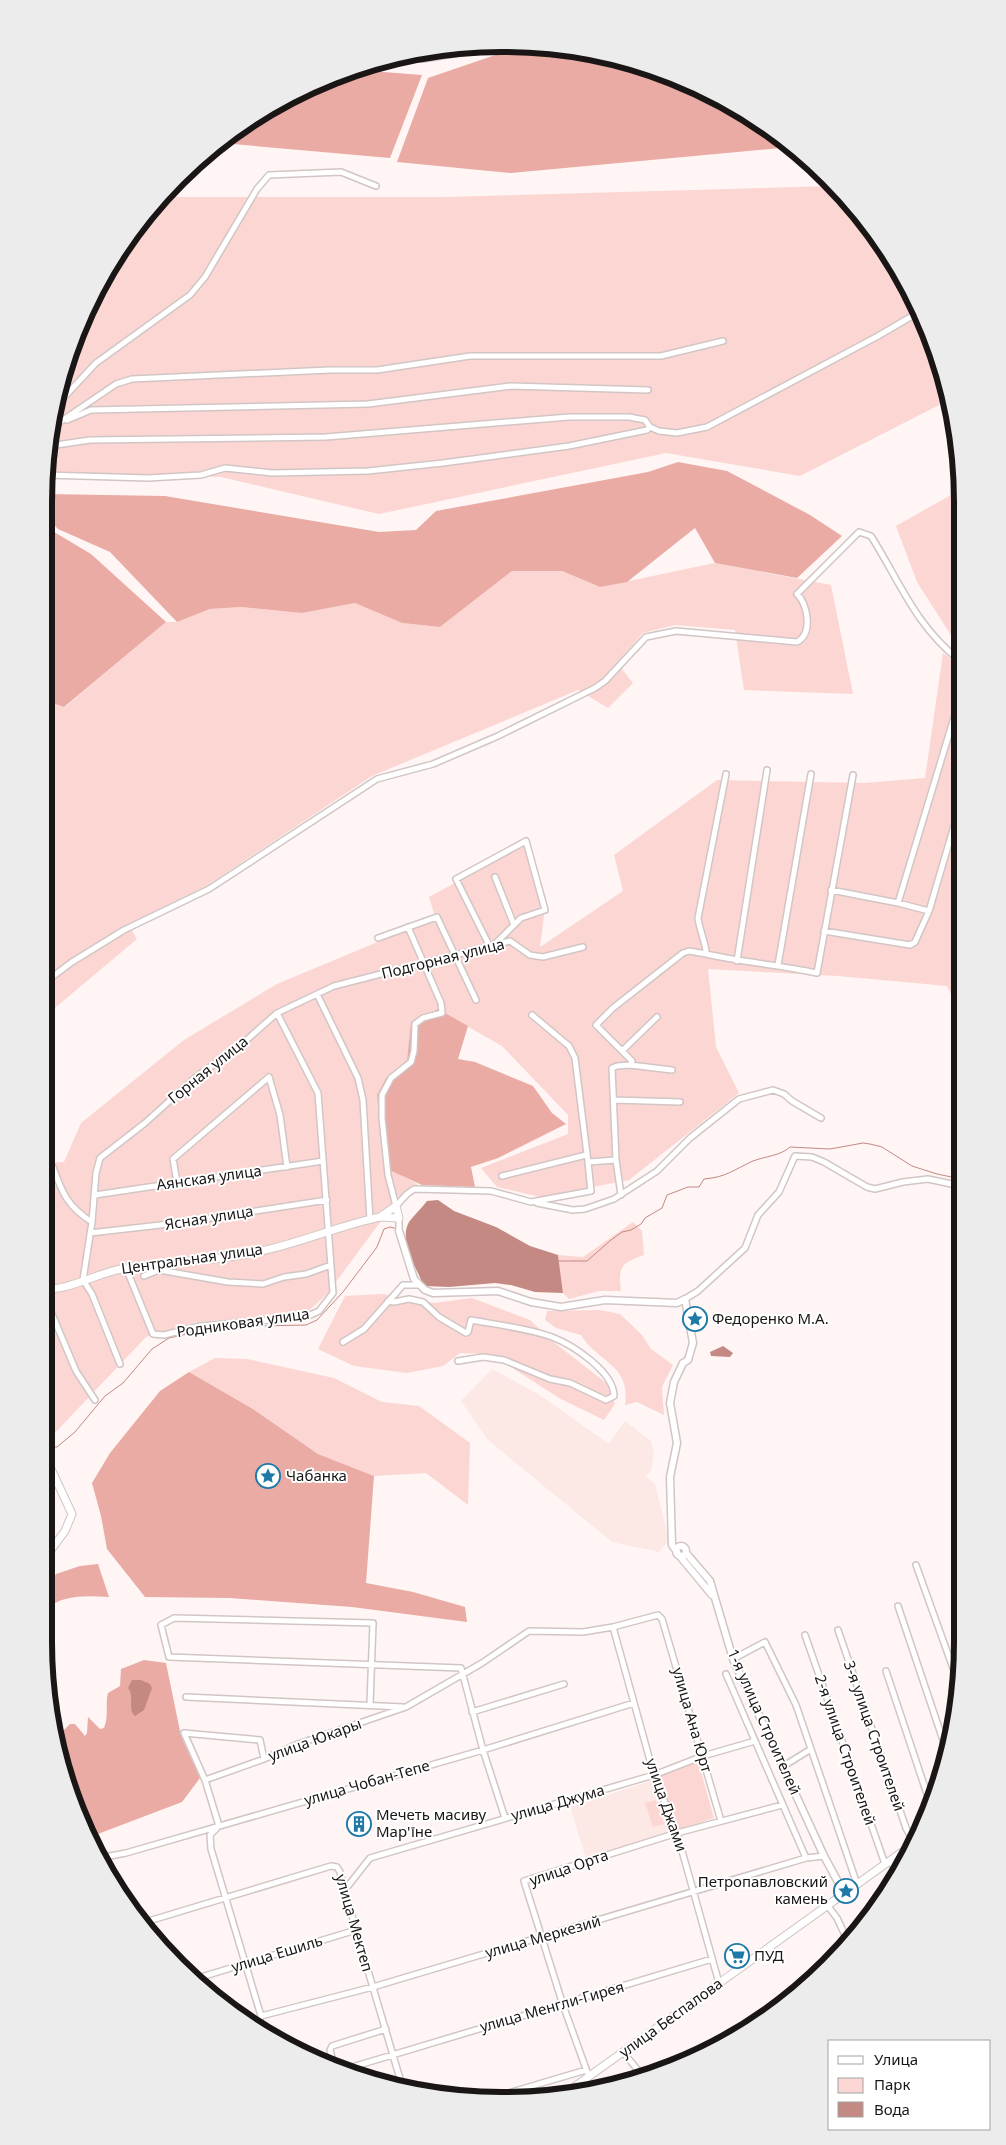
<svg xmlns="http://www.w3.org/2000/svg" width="1006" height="2145" viewBox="0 0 1006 2145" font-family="'Noto Sans',sans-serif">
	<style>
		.built { fill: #fce8e5 }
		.green { fill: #fcd6d2 }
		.forest { fill: #e9aba4 }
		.water { fill: #c48982 }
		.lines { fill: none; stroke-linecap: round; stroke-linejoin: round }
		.stream { stroke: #c48982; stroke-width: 1 }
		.minor-casing { stroke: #d1c6c5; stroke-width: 8 }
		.tertiary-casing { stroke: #d1c6c5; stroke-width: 9 }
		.secondary-casing { stroke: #d1c6c5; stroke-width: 9 }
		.minor { stroke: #fff; stroke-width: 5 }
		.tertiary { stroke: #fff; stroke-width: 6 }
		.secondary { stroke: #fff; stroke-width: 7 }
		.labels { text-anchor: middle; stroke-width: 4; stroke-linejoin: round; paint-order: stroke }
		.street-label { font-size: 15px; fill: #1a1616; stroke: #fff }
		.poi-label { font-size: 15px; fill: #1a1616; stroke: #fff; text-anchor: start }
		.rim { fill: none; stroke: #1a1616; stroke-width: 6 }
	</style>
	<rect width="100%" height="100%" fill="#fef5f4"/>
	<path class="built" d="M 492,1369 L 538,1394 L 609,1444 L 625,1421 L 651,1441 L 654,1453 L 651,1470 L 646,1477 L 655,1484 L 669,1540 L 659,1552 L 612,1542 L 488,1440 L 461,1401 Z
		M 654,1780 L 670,1831 L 586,1858 L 570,1807 Z"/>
	<path class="green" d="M 830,186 L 867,223 L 927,327 L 947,401 L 800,476 L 666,453 L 379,514 L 221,477 L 47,474 L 53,414 L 79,328 L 121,248 L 163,197 L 446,197 Z
		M 958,491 L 959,643 L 954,640 L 917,582 L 896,526 Z
		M 715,563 L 831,585 L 853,694 L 744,690 L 735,630 L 675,625 L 643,633 L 617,663 L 633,683 L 608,708 L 578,690 L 372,776 L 206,886 L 128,924 L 137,939 L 44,1017 L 44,861 L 49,800 L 47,734 L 44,734 L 44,700 L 65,707 L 166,622 L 177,622 L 210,609 L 241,607 L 302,613 L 355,603 L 402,623 L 440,627 L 512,571 L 562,571 L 600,587 Z
		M 943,653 L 959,665 L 960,1013 L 947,986 L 838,976 L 708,969 L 716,1047 L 739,1093 L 629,1180 L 540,1197 L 497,1187 L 481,1168 L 568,1134 L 568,1115 L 502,1046 L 437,1009 L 411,1022 L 407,1060 L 386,1078 L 377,1095 L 392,1206 L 327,1294 L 305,1314 L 196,1322 L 146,1337 L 52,1436 L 44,1415 L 44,1163 L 64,1162 L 81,1123 L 184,1040 L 277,984 L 404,931 L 436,920 L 429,897 L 525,845 L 544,916 L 540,947 L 623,891 L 614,855 L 717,780 L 865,783 L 925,778 Z
		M 389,1168 L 417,1184 L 417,1186 L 410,1188 L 399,1197 L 396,1195 Z
		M 633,1222 L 642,1231 L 644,1255 C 621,1263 618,1267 621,1291 L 599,1291 L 569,1299 L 563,1293 L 558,1255 L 583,1257 Z
		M 383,1294 L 435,1303 L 472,1298 L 530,1320 L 552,1341 L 609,1385 L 615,1404 L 604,1420 L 559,1398 L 491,1354 L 460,1353 L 443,1366 L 407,1373 L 354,1366 L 318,1349 L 345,1296 Z
		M 600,1310 L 620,1314 L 642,1335 L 651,1349 L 673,1365 L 662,1387 L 664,1415 L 637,1402 L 625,1405 C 631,1364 598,1363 581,1335 L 556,1328 L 545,1320 L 547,1311 Z
		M 215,1358 L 247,1359 L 334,1378 L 382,1402 L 419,1406 L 470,1443 L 468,1505 L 426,1473 L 374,1476 L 318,1454 L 253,1409 L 189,1372 Z
		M 698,1761 L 714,1818 L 678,1830 L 659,1781 L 662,1774 Z
		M 656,1800 L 664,1824 L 653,1827 L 645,1803 Z"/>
	<path class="forest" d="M 522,46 L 592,53 L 678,79 L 782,138 L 791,147 L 511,173 L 397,162 L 428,78 Z
		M 357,70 L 422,75 L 390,158 L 221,143 C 261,111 308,85 357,70 Z
		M 678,462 L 727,471 L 810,515 L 842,536 L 797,578 L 715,563 L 695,528 L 627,582 L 600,587 L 562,571 L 512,571 L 440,627 L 402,623 L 355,603 L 302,613 L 241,607 L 210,609 L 177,622 L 110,552 L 58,529 L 44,514 L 45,494 L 165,496 L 379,532 L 416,530 L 436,511 L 648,472 Z
		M 44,526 L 91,554 L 166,622 L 64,707 L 44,700 Z
		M 44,734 L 47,734 L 49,800 L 44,861 Z
		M 438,1009 L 468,1026 L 458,1059 L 475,1062 L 533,1086 L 552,1113 L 566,1124 L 498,1158 L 471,1167 L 475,1187 L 422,1185 L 385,1168 L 377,1095 L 386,1078 L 407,1060 L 411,1022 Z
		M 189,1372 L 253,1409 L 318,1454 L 374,1476 L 366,1583 L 413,1592 L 465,1607 L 467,1622 L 352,1607 L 230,1598 L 145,1597 L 107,1549 L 101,1516 L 92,1483 L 110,1453 L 160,1391 Z
		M 98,1564 L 109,1597 C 86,1596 62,1594 44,1611 L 44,1597 L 56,1574 L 80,1566 Z
		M 144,1660 L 166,1663 L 181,1736 L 200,1778 L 182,1802 L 90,1837 L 68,1790 L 59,1735 L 70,1724 L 75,1724 L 85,1736 L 87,1733 L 88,1717 L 100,1729 L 104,1728 C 109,1716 105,1705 108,1693 L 120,1686 L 121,1669 Z"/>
	<path class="water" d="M 438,1200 L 454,1211 L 496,1227 L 530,1246 L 558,1255 L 563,1293 L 535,1292 L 511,1285 L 495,1283 L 449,1287 L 424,1286 C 417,1269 398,1241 409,1222 C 414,1215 422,1208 427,1201 Z
		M 723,1346 L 733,1353 L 730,1357 L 711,1356 L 710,1352 Z
		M 132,1680 L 141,1680 L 150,1684 L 152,1688 L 144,1710 L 135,1716 C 127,1709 135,1696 128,1688 Z"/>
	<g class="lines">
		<path class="stream" d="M 558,1261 L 587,1261 L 611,1240 L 622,1232 L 631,1230 L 641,1224 L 645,1218 L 662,1208 L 667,1195 L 688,1187 L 699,1187 L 704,1179 C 727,1177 733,1170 753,1161 C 766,1156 780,1156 790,1147 L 830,1149 L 863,1143 L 870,1144 L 882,1147 L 912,1166 L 937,1174 L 961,1179
			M 44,1447 L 57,1447 L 75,1432 L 105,1396 L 123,1383 L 152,1349 L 169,1338 L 205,1330 L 260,1326 L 306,1325 L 317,1320 L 343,1292 L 377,1247 L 384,1229 L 390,1227 L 398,1229"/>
		<defs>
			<path id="minor" d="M 416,52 L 417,58 L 423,59 L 465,52 L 485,46
				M 392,59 L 417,58
				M 55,407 L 96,363 L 190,295 L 205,277 L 257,189 L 269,175 L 341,172 L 376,186
				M 67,420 L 91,410 L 368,404 L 511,386 L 648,390
				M 51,428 L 116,384 L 132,379 L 330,370 L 377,370 L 470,356 L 661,356 L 723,341
				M 49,446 L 90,440 L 326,437 L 569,417 L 629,417 L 645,420 L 650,427 L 659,431 L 677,433 L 707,427 L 878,336 L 919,312
				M 46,475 L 148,478 L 201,475 L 225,468 L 272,473 L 368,471 L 443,463 L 569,446 L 647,430 L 650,427
				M 726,774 L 698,918 C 699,929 707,946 706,954 C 742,962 780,965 817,973 L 853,775
				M 495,877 L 514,925
				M 831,890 L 898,903 L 929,911
				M 898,903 L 959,701
				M 824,931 L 910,945 L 915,942 L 929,911 L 959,809
				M 378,938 L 437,917 L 476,1000
				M 489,945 L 456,879 L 526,841 L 545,910 L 521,918 L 496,943
				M 737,961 L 767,770
				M 778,965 L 811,774
				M 44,983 L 72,962 L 124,930 L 209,889 L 377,779 L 433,764 L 498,736 L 595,688 L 605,681 L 646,637 L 676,631 L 797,642 C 813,634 808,604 797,594 L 859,532 L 871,536 C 900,582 915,625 959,660
				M 317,994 L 358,1078 L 363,1100 L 370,1220
				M 532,1015 L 569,1046 L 575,1058 L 588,1162
				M 622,1051 L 657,1017
				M 630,1065 L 672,1070
				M 614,1100 L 680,1102
				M 616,1160 L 621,1195
				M 53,1167 C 62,1193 68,1207 92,1222
				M 502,1176 L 586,1155
				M 177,1182 L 173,1159 L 269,1077 L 280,1115 L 287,1167
				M 95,1195 L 323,1161
				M 537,1203 L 573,1210 L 585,1209 L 614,1199 L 657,1171 L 690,1138 L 739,1099 L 773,1090 L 784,1094 L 792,1101 L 821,1118
				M 396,1206 L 407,1194 L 414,1189 L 491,1191 L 531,1202 L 591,1191 L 588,1162 L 616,1160 L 612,1068 L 617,1066 L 630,1065 L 632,1061 L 596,1025 L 613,1008 L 683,953 L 689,951 L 706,954
				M 396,1206 L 388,1175 L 382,1118 L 382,1095 L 391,1078 L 411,1062 L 414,1051 L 415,1024 L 423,1018 L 442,1013 L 441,1003 L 408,927
				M 399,1218 L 399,1231
				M 90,1233 L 178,1223 L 327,1200
				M 153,1265 L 159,1270 L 228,1282 L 263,1284 L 284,1277 L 306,1274 L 331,1265
				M 44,1266 L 49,1289
				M 126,1268 L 153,1334 L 164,1335 L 200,1326 L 306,1317 L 319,1311 L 333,1293 L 318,1093 L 277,1013
				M 144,1276 L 159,1270
				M 44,1295 L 76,1371 L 95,1400
				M 685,1299 L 698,1291 L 745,1248 L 758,1215 L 779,1192 L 795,1156 L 812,1157 L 824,1162 L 867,1187 L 875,1189 L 903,1182 L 928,1179 L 961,1186
				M 388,1301 L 394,1302 L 409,1299 L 423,1302 L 439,1317 L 466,1333 L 468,1332 L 471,1320 C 498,1325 527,1328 552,1337 C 573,1345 614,1372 614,1396 L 606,1400 L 570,1383 L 550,1379 L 504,1360 L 483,1357 L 458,1361
				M 343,1342 L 364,1329 L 403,1285 L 418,1285
				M 120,1364 L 92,1294 L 83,1280 L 92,1222 L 96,1173 L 100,1158 L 145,1123 L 196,1077 L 242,1044 L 277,1013 L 334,986 L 510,941 L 530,955 L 543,957 L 583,947
				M 916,1565 L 958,1682
				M 898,1606 L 947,1752
				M 613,1627 L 654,1775 L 677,1833 L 719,1983
				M 838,1630 L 906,1828 L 913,1841
				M 805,1635 L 885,1864
				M 733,1659 L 765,1642 L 796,1705 L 857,1884
				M 886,1671 L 931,1806
				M 726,1674 L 806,1858
				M 186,1697 L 403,1707
				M 370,1704 L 373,1623 L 174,1618 L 161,1625 L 169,1657 L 461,1668 L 483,1750 L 505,1818
				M 472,1712 L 564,1684
				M 782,1767 L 811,1749
				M 205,1780 L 184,1733 L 260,1740 L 264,1759
				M 99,1858 L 126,1853 L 483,1750 L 634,1703
				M 890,1861 L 895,1870
				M 344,1891 L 370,1858 L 654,1775 L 703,1756 L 755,1741
				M 827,1905 L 837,1918 L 849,1944
				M 142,1923 L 331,1866 L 337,1867 L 340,1872 L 356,1930 L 403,2089
				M 198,1978 L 356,1930
				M 261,2016 L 373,1987 L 806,1858 L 824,1856
				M 258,2027 L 261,2016 L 211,1849 L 210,1835 L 219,1826 L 205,1780 L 264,1759 L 298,1744 L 406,1707 L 482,1663 L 529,1631 L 583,1632 L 613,1627 L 658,1615 L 662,1619 L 721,1821
				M 623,2052 L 641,2074
				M 333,2062 L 330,2050 L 332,2046 L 386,2029
				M 349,2068 L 712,1959
				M 589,2077 L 563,2005 L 524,1881 L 677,1833 L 782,1805
				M 485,2100 L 586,2070"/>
			<path id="tertiary" d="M 399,1231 L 414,1279 L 425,1290 L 433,1293 L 498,1291 L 531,1302 L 561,1307 L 605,1300 L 677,1303 L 685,1299 L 693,1343 L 688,1360 L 683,1363 L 674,1382 L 670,1403 L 677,1443 L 670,1477 L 672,1545 L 677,1552
				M676 1551a5 5 0 1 1 10 0a5 5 0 1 1-10 0Z
				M 686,1553 L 710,1581 L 733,1659 L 824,1856 L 844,1893
				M 678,1554 L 712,1595"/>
			<path id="secondary" d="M 44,1289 C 70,1290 95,1274 121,1269 C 164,1261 209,1262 252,1253 C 296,1245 337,1226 380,1217 L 396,1206 L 399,1218 L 380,1217
				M 44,1559 L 65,1531 L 72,1514 L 44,1454
				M 563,2095 L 909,1847"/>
		</defs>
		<use href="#minor" class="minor-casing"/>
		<use href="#tertiary" class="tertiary-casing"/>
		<use href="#secondary" class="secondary-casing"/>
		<use href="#minor" class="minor"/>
		<use href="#tertiary" class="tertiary"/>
		<use href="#secondary" class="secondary"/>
	</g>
	<defs>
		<symbol id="sight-ring" viewBox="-11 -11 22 22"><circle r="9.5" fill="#fff" stroke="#1e79a7" stroke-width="1.5"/><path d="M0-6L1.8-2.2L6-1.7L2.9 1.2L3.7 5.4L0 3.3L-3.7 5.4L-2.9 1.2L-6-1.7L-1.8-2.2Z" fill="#1e79a7"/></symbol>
		<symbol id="building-ring" viewBox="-11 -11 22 22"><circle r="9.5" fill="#fff" stroke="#1e79a7" stroke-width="1.5"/><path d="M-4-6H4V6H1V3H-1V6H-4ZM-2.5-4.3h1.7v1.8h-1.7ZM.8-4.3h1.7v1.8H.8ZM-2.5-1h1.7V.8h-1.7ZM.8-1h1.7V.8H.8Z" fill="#1e79a7"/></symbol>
		<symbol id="supermarket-ring" viewBox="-11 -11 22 22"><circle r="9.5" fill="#fff" stroke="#1e79a7" stroke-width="1.5"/><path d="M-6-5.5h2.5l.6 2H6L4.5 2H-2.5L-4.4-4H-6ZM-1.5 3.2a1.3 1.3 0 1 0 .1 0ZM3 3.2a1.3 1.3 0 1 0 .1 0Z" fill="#1e79a7"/></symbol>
	</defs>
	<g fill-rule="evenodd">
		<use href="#sight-ring" x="681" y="1305" width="28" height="28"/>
		<use href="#sight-ring" x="254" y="1462" width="28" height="28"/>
		<use href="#building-ring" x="345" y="1810" width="28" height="28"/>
		<use href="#sight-ring" x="832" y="1877" width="28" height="28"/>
		<use href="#supermarket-ring" x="723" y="1942" width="28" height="28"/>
	</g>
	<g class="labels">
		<g class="street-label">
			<text transform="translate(443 959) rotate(-14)" y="5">Подгорная улица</text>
			<text transform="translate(208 1070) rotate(-39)" y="5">Горная улица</text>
			<text transform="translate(209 1178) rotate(-8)" y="5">Аянская улица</text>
			<text transform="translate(209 1218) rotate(-9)" y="5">Ясная улица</text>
			<text transform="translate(192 1259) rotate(-8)" y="5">Центральная улица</text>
			<text transform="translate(243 1323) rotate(-8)" y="5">Родниковая улица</text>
			<text transform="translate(692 1720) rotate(74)" y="5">улица Ана Юрт</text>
			<text transform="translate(764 1722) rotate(66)" y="5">1-я улица Строителей</text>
			<text transform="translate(874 1736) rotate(71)" y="5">3-я улица Строителей</text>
			<text transform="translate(315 1740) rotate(-20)" y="5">улица Юкары</text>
			<text transform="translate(845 1750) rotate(71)" y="5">2-я улица Строителей</text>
			<text transform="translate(367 1783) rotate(-16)" y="5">улица Чобан-Тепе</text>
			<text transform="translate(558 1803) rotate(-16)" y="5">улица Джума</text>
			<text transform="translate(666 1805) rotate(71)" y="5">улица Джами</text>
			<text transform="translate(569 1868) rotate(-19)" y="5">улица Орта</text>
			<text transform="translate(354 1923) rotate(74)" y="5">улица Мектеп</text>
			<text transform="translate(543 1937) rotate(-16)" y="5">улица Меркезий</text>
			<text transform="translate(277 1954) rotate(-17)" y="5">улица Ешиль</text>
			<text transform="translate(552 2007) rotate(-16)" y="5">улица Менгли-Гирея</text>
			<text transform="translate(671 2018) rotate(-36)" y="5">улица Беспалова</text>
		</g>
		<g class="poi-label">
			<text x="712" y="1324">Федоренко М.А.</text>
			<text x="286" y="1481">Чабанка</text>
			<text x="376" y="1820">Мечеть масиву<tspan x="376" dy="17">Мар'їне</tspan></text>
			<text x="828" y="1887" text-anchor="end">Петропавловский<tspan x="828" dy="17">камень</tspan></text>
			<text x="754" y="1961">ПУД</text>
		</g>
	</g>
	<path d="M0 0H1006V2145H0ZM502 52H504A450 450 0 0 1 954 502V1642A450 450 0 0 1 504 2092H502A450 450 0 0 1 52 1642V502A450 450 0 0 1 502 52Z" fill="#edecec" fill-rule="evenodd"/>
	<path class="rim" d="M502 52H504A450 450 0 0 1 954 502V1642A450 450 0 0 1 504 2092H502A450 450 0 0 1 52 1642V502A450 450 0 0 1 502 52Z"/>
	<rect x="828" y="2040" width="162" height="90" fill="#ffffff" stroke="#a3a2a2"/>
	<rect x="838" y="2056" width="25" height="8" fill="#ffffff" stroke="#a3a2a2"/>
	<text x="874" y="2065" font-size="15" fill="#1a1616">Улица</text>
	<rect x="838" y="2078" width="25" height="15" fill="#fcd6d2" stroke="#a3a2a2"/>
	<text x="874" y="2090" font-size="15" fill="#1a1616">Парк</text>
	<rect x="838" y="2102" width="25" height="15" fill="#c48982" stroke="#a3a2a2"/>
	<text x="874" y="2115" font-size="15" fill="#1a1616">Вода</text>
</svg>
